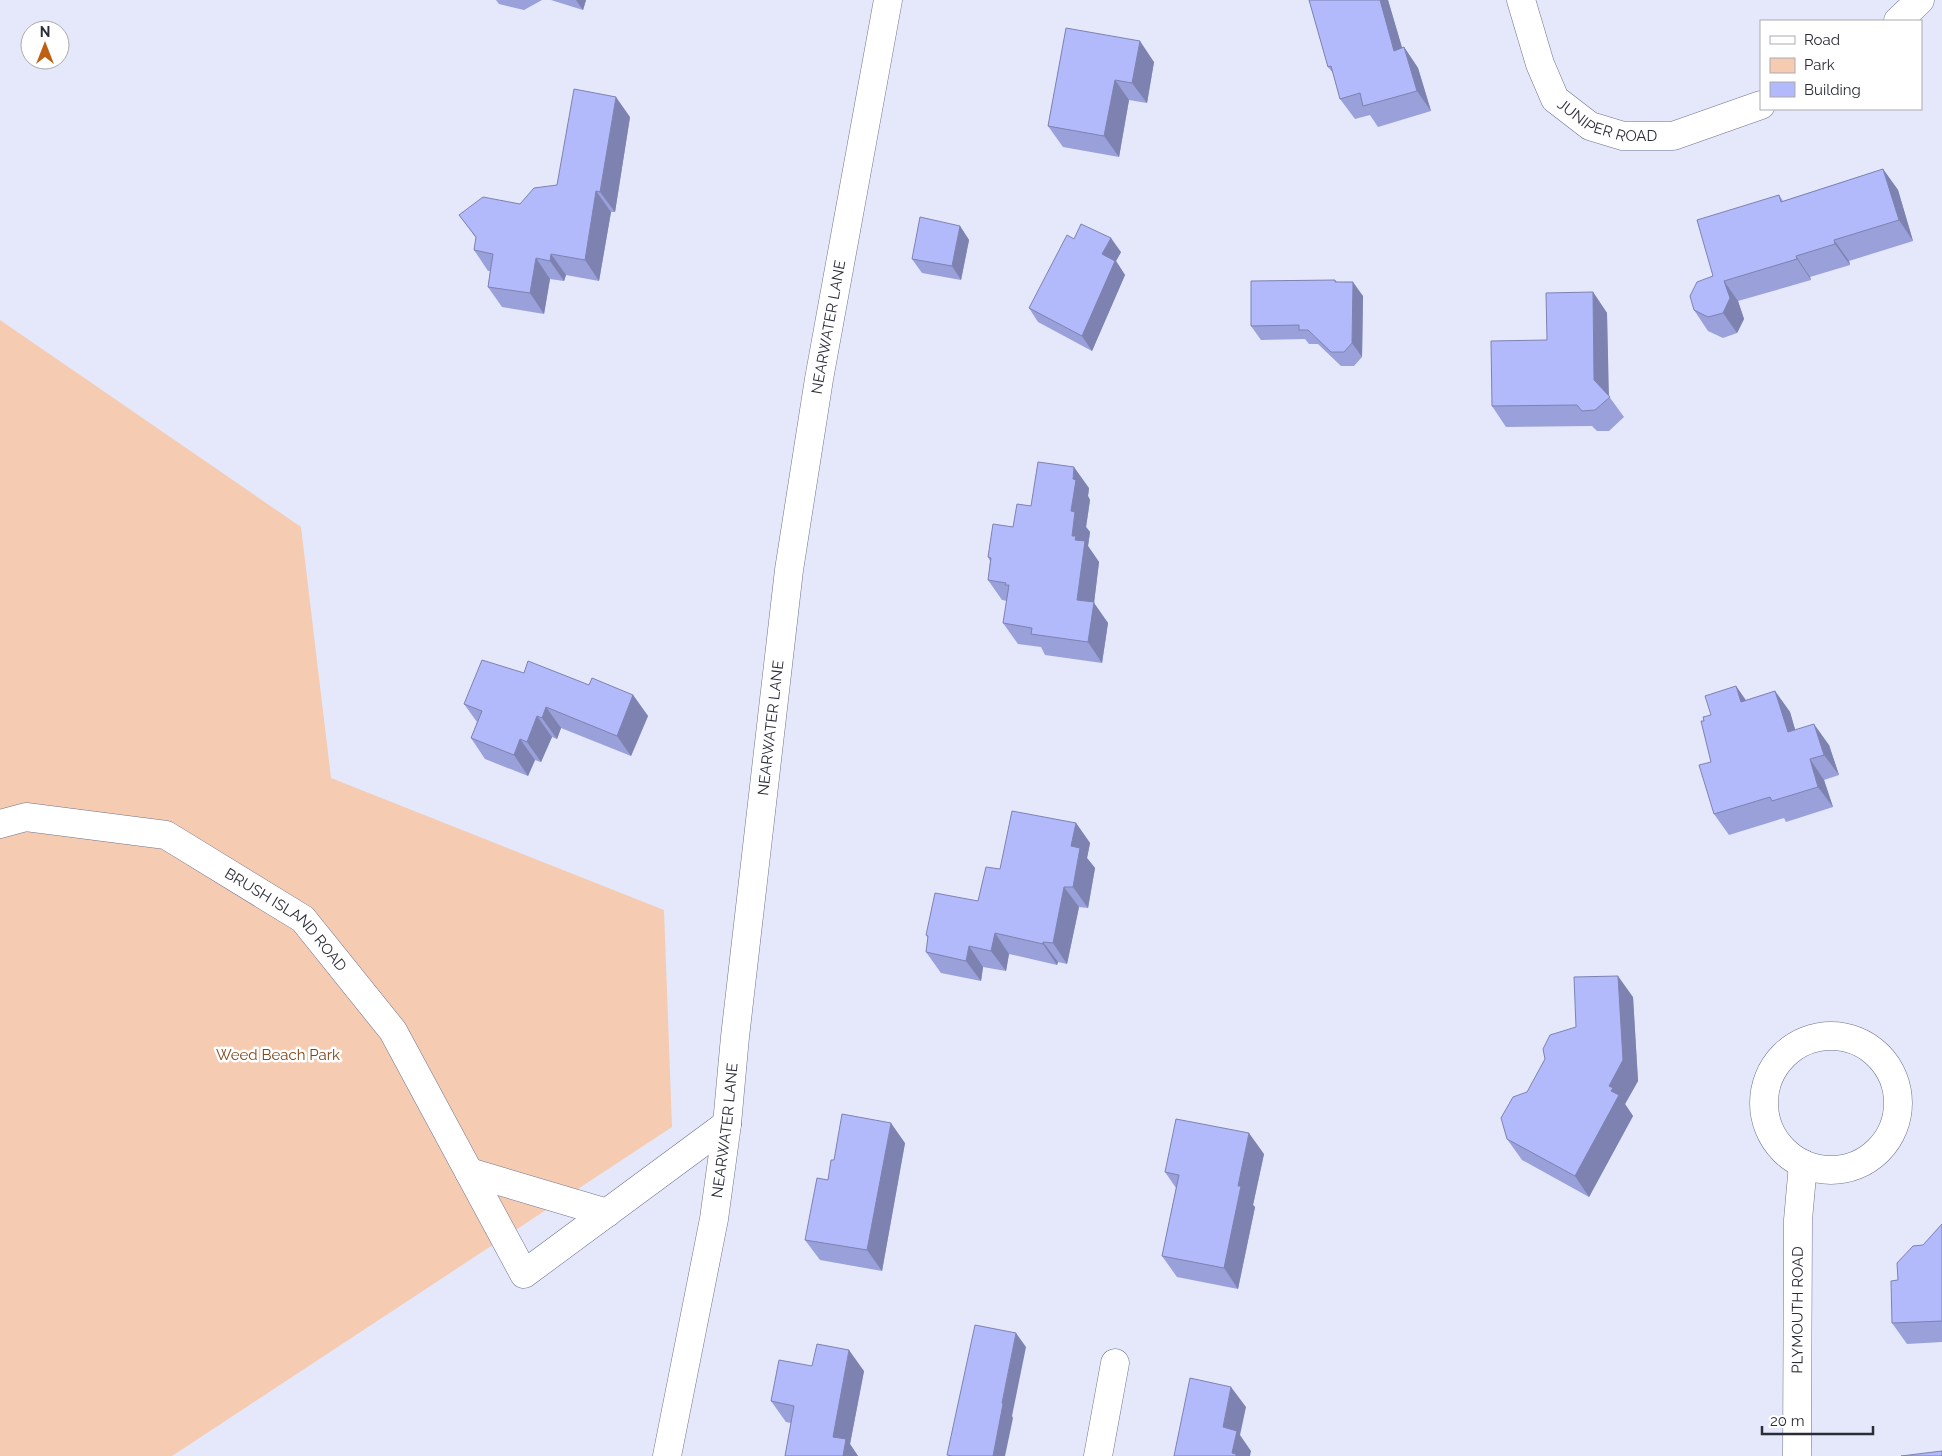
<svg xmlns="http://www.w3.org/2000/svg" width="1942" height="1456" viewBox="0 0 1942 1456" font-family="Raleway,sans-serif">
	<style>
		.green { fill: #f5cbb1 }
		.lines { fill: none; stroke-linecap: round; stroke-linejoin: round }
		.street-casing { stroke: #6f728e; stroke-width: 29 }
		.street { stroke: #fff; stroke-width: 28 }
		.wall { fill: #9aa0d9 }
		.shaded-wall { fill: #7d82b0 }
		.building { fill: #b3bafc; stroke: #7d82b0 }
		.labels { text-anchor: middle; stroke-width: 5; stroke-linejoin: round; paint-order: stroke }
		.street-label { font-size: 15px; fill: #2a2c38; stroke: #fff }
		.park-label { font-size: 15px; fill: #81451b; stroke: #fff }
	</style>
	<rect width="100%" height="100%" fill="#e5e8fa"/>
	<path class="green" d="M 0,320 L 301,527 L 331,778 L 664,910 L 672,1127 L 172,1456 L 0,1456 Z"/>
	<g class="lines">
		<defs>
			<g id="street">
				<path id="s1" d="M 1521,0 L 1540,64 L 1555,99 L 1590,126 L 1623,136 L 1673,136 L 1761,105"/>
				<path d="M 1898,21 L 1920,0"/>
				<path id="s2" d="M 0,824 L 26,817 L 166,835 L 303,919 L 393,1031 L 524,1274 L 727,1124"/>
				<circle cx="1831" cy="1103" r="67"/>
				<path d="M 469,1172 L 607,1213"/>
				<path id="s3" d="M 667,1456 L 714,1219 L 727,1124 L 735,1037 L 789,570 L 819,379 L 888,0"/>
				<path d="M 1098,1456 L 1115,1363"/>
				<path id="s4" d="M 1797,1456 L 1798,1220 L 1803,1164"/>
			</g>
		</defs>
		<use href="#street" class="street-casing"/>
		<use href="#street" class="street"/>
	</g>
	<path class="wall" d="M 496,0 L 542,0 L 524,10 L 499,4 Z
		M 551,0 L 586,0 L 583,10 Z
		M 1309,0 L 1388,0 L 1402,48 L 1404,47 L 1418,68 L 1431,111 L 1378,127 L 1370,115 L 1355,119 L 1340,99 L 1333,73 L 1328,67 Z
		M 1066,28 L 1154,62 L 1147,103 L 1129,100 L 1119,157 L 1063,147 L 1048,126 Z
		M 630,117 L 615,212 L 611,212 L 599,281 L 566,275 L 564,281 L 550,279 L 544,314 L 502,307 L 488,287 L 490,271 L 488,271 L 474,250 L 476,238 L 459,215 L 520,204 L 557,185 Z
		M 1883,169 L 1898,190 L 1913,241 L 1849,261 L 1850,265 L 1810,277 L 1811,280 L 1738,301 L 1744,319 L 1737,333 L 1723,338 L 1708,331 L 1694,310 L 1713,276 L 1779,195 L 1783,201 Z
		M 960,226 L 969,240 L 961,280 L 922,273 L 912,259 Z
		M 1074,239 L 1121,252 L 1116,261 L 1125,275 L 1092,351 L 1038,322 L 1029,308 Z
		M 1335,280 L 1337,282 L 1363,296 L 1362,357 L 1354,366 L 1341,366 L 1318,344 L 1309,344 L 1305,339 L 1261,340 L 1251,326 Z
		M 1593,292 L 1607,313 L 1608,395 L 1624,417 L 1609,431 L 1597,431 L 1592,426 L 1506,427 L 1492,406 L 1547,340 Z
		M 1089,488 L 1088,496 L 1090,500 L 1086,527 L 1090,532 L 1088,546 L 1099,562 L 1094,603 L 1108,623 L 1102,663 L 1045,655 L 1041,647 L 1018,644 L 1003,623 L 1007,601 L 1002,600 L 988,580 L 990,561 L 988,557 L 1013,527 Z
		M 524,673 L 589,685 L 633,695 L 648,716 L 631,756 L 561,728 L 557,739 L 552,737 L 541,762 L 535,760 L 528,776 L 485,759 L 471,738 L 477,722 L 464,704 Z
		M 1736,686 L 1746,700 L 1775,691 L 1790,712 L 1795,730 L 1829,745 L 1839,775 L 1824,780 L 1833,807 L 1786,822 L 1784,818 L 1729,835 L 1714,814 L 1711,762 L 1704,721 L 1711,715 Z
		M 1076,823 L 1090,843 L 1087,858 L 1095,868 L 1088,908 L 1079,907 L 1067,964 L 1058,962 L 1057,965 L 1009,954 L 1006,971 L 983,967 L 981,981 L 941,973 L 926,952 L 928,938 L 926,935 L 978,901 L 1000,869 Z
		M 1633,997 L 1638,1081 L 1625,1104 L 1633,1116 L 1589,1197 L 1522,1160 L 1507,1139 L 1527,1092 L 1576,1027 Z
		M 905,1143 L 882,1271 L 820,1260 L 805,1240 L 828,1180 L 834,1160 Z
		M 1264,1154 L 1253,1205 L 1255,1207 L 1238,1289 L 1177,1277 L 1162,1256 L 1176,1188 L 1165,1172 Z
		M 1942,1224 L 1942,1342 L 1907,1344 L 1892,1323 L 1898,1280 L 1923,1245 Z
		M 812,1366 L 864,1371 L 850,1444 L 858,1456 L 785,1456 L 791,1423 L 786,1422 L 771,1401 Z"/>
	<path class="shaded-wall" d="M 576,0 L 586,0 L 583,10 Z
		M 1380,0 L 1388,0 L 1409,71 L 1394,51 Z
		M 1140,41 L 1154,62 L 1147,103 L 1132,83 Z
		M 1404,47 L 1418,68 L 1431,111 L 1417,91 Z
		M 1115,80 L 1129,100 L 1119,157 L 1104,136 Z
		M 616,97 L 630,117 L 615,212 L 600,192 Z
		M 1883,169 L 1898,190 L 1913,241 L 1899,220 Z
		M 596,191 L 611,212 L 599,281 L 585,260 Z
		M 960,226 L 969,240 L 961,280 L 952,266 Z
		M 1111,238 L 1121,252 L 1116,261 L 1125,275 L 1092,351 L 1082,336 L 1102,254 Z
		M 1834,240 L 1849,261 L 1850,265 L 1835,244 Z
		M 551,254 L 566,275 L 564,281 L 550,261 Z
		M 1796,256 L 1810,277 L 1811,280 L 1797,259 Z
		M 536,258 L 550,279 L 544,314 L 530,293 Z
		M 1724,281 L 1738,301 L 1744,319 L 1737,333 L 1723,313 Z
		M 1353,282 L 1363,296 L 1362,357 L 1352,343 Z
		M 1593,292 L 1607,313 L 1609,398 L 1594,380 Z
		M 1074,467 L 1089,488 L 1088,496 L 1090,500 L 1086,527 L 1090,532 L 1088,546 L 1099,562 L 1094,603 L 1108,623 L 1102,663 L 1088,642 L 1077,600 L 1072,536 L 1071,511 L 1073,479 Z
		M 1736,686 L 1750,707 L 1741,702 Z
		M 1775,691 L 1790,712 L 1802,753 L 1788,732 Z
		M 633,695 L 648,716 L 631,756 L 617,736 Z
		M 546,707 L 561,728 L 557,739 L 542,718 Z
		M 537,716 L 552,737 L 541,762 L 527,742 Z
		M 1814,724 L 1829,745 L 1839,775 L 1824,755 Z
		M 520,739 L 535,760 L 528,776 L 514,755 Z
		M 1810,759 L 1824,780 L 1833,807 L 1818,787 Z
		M 1076,823 L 1090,843 L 1087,858 L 1095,868 L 1088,908 L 1073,887 L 1071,846 Z
		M 1064,887 L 1079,907 L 1067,964 L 1053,943 Z
		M 995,933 L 1009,954 L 1006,971 L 991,951 Z
		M 1043,942 L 1058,962 L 1057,965 L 1043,944 Z
		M 969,946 L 983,967 L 981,981 L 966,961 Z
		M 1618,976 L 1633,997 L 1638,1081 L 1625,1104 L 1633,1116 L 1589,1197 L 1575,1176 L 1611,1091 L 1609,1086 Z
		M 891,1123 L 905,1143 L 882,1271 L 867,1250 Z
		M 1249,1133 L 1264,1154 L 1253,1205 L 1255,1207 L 1238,1289 L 1224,1268 L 1238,1186 Z
		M 1016,1333 L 1026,1347 L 1012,1416 L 1013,1418 L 1005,1456 L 993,1456 L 1002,1403 Z
		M 849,1350 L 864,1371 L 850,1444 L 858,1456 L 843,1456 L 833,1437 Z
		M 1231,1387 L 1246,1407 L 1240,1435 L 1251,1451 L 1250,1456 L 1234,1456 L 1232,1453 L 1223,1427 Z"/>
	<path class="building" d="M 1309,0 L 1380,0 L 1394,51 L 1404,47 L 1417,91 L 1363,106 L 1360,93 L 1340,99 L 1331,66 L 1328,67 Z
		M 1066,28 L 1140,41 L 1132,83 L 1115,80 L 1104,136 L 1048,126 Z
		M 574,89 L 616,97 L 600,192 L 596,191 L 585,260 L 551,254 L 550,261 L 536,258 L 530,293 L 488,287 L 493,254 L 474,250 L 476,237 L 459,215 L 483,197 L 520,204 L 534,188 L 557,185 Z
		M 1883,169 L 1899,220 L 1834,240 L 1835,244 L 1796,256 L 1797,259 L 1724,281 L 1730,298 L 1723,313 L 1708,317 L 1694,310 L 1690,296 L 1697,282 L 1713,276 L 1697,220 L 1779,195 L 1781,202 Z
		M 920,217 L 960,226 L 952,266 L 912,259 Z
		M 1081,224 L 1111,238 L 1102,254 L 1115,261 L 1082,336 L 1029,308 L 1067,235 L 1074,239 Z
		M 1335,280 L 1335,282 L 1353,282 L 1352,343 L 1344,352 L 1331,352 L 1308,330 L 1299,330 L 1299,325 L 1251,326 L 1251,281 Z
		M 1593,292 L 1594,380 L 1610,397 L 1595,410 L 1582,411 L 1577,405 L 1492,406 L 1491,341 L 1547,340 L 1546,293 Z
		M 1038,462 L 1074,467 L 1073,479 L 1076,480 L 1071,511 L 1075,512 L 1072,536 L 1076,536 L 1075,540 L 1085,541 L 1077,600 L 1094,602 L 1088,642 L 1031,634 L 1032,628 L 1003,623 L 1009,585 L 1005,585 L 1006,583 L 988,580 L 991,558 L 988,557 L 993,524 L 1013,527 L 1017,504 L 1031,506 Z
		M 482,660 L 524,673 L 528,661 L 589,685 L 592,678 L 633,695 L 617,736 L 546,707 L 542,718 L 537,716 L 527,742 L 520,739 L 514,755 L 471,738 L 482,711 L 464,704 Z
		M 1736,686 L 1741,702 L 1775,691 L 1788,732 L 1814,724 L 1824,755 L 1810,759 L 1818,787 L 1772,801 L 1770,797 L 1714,814 L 1699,765 L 1711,762 L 1701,721 L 1704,721 L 1703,717 L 1711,715 L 1705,696 Z
		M 1012,811 L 1076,823 L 1071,846 L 1080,848 L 1073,887 L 1064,887 L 1053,943 L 1043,942 L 1043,944 L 995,933 L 991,951 L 969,946 L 966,961 L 926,952 L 928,936 L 926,935 L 935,893 L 978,901 L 986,867 L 1000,869 Z
		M 1618,976 L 1623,1060 L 1609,1086 L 1613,1088 L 1611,1091 L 1619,1095 L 1575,1176 L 1507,1139 L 1501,1118 L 1513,1097 L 1527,1092 L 1545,1059 L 1543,1049 L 1550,1035 L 1576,1027 L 1574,977 Z
		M 842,1114 L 891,1123 L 867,1250 L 805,1240 L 817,1178 L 828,1180 L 831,1160 L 834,1160 Z
		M 1176,1119 L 1249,1133 L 1238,1186 L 1241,1186 L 1224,1268 L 1162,1256 L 1179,1175 L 1165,1172 Z
		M 1942,1224 L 1942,1321 L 1892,1323 L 1891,1281 L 1898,1280 L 1897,1263 L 1913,1246 L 1923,1245 Z
		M 975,1325 L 1016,1333 L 1002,1403 L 1003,1404 L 993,1456 L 952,1456 L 947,1455 Z
		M 817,1344 L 849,1350 L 833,1437 L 846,1439 L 843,1456 L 785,1456 L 794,1406 L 771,1401 L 779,1360 L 812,1366 Z
		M 1190,1378 L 1231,1387 L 1223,1427 L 1237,1431 L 1232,1453 L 1236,1454 L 1236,1456 L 1174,1456 Z
		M 1942,1451 L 1942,1456 L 1901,1456 Z"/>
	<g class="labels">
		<g class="street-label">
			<text dy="5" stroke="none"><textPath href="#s1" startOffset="164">JUNIPER ROAD</textPath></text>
			<text dy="5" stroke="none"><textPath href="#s3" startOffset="1141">NEARWATER LANE</textPath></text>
			<text dy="5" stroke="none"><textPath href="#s3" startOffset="736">NEARWATER LANE</textPath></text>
			<text dy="5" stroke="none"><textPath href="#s2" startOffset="316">BRUSH ISLAND ROAD</textPath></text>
			<text dy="5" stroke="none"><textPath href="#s3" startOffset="331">NEARWATER LANE</textPath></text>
			<text dy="5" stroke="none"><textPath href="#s4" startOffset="146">PLYMOUTH ROAD</textPath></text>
		</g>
		<g class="park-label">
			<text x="278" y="1060">Weed Beach Park</text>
		</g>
	</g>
	<rect x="1760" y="20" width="162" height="90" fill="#ffffff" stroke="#aaabaf"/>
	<rect x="1770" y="36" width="25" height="8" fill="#ffffff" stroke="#aaabaf"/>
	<text x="1804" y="45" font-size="15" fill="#2a2c38">Road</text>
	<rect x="1770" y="58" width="25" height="15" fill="#f5cbb1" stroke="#aaabaf"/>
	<text x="1804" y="70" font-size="15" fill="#2a2c38">Park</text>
	<rect x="1770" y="82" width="25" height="15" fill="#b3bafc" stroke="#aaabaf"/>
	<text x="1804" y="95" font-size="15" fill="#2a2c38">Building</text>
	<g transform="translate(45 45)"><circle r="24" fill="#ffffff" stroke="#aaabaf"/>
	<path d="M0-4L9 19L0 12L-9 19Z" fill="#be6014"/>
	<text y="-8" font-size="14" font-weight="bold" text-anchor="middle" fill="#2a2c38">N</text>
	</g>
	<path d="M1762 1426v8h111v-8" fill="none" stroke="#2a2c38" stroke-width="2.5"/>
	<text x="1770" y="1426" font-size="15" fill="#2a2c38" stroke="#ffffff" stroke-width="4" paint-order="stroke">20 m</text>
</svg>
